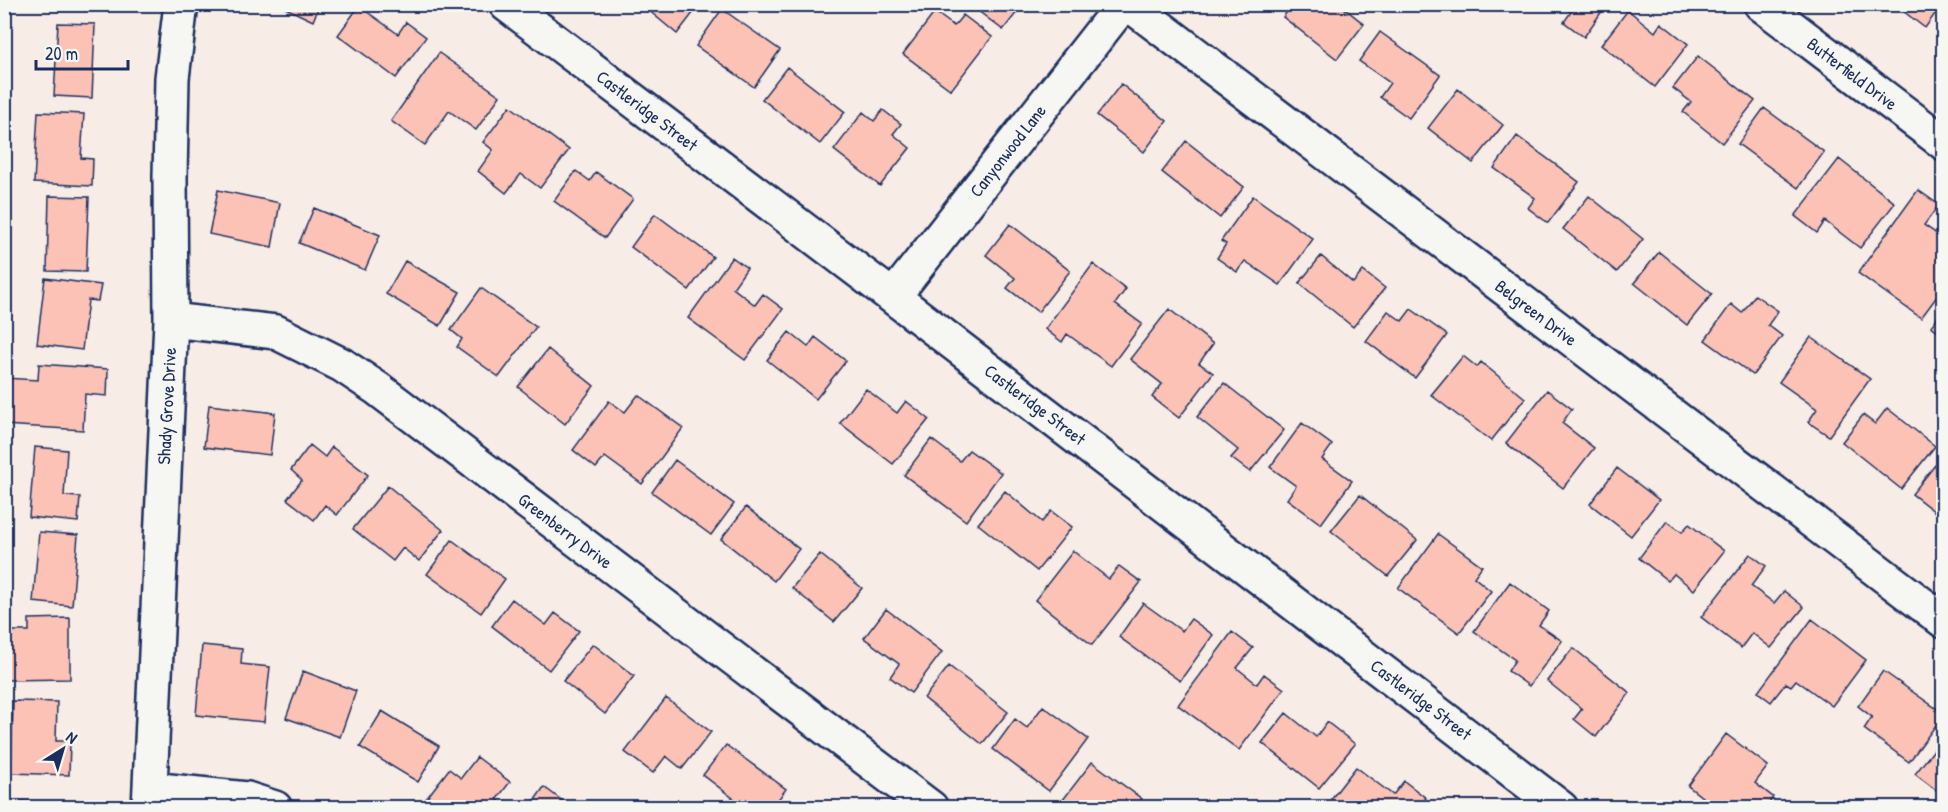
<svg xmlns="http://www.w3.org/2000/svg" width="1948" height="812" viewBox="0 0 1948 812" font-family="'Patrick Hand',sans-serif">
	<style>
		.building { fill: #fcc2b6; stroke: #1b2f5e; stroke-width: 1.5 }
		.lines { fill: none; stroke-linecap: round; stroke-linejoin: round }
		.minor-casing { stroke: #1b2f5e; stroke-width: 38 }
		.minor { stroke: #f6f6f2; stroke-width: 33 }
		.labels { text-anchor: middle; stroke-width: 5; stroke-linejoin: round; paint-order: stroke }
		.street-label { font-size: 18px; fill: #1b2f5e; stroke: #f6f6f2 }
	</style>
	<rect width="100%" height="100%" fill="#f7ece6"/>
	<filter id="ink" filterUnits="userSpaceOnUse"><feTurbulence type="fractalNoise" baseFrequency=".0167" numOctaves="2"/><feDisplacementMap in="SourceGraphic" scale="12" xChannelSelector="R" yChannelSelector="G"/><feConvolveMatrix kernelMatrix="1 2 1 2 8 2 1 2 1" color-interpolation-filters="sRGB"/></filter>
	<g filter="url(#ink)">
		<path class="building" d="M 277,4 L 320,4 L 313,21 Z
			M 641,4 L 700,4 L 677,34 Z
			M 969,4 L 1009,4 L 1018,11 L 1003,30 Z
			M 1293,4 L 1339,4 L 1364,24 L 1337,59 L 1283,17 Z
			M 1561,4 L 1607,4 L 1584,37 L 1564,22 L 1571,12 Z
			M 1894,4 L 1942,4 L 1925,28 Z
			M 359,6 L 398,34 L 406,22 L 426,37 L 396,78 L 338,35 Z
			M 722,9 L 780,50 L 754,87 L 696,46 Z
			M 1628,10 L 1655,32 L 1661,23 L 1688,44 L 1655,87 L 1601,45 Z
			M 935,12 L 954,26 L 963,15 L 992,37 L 951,90 L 903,54 Z
			M 58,23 L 95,24 L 92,98 L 54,96 Z
			M 1380,32 L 1440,75 L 1409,118 L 1380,97 L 1390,83 L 1359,61 Z
			M 439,53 L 500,96 L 476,130 L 449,111 L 425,145 L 391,121 Z
			M 1698,56 L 1755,101 L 1722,143 L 1683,112 L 1691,102 L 1673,88 Z
			M 787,67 L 845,112 L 820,144 L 762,99 Z
			M 1121,84 L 1167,121 L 1144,152 L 1097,115 Z
			M 1458,89 L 1503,125 L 1473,163 L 1428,128 Z
			M 510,106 L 569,150 L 540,188 L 521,174 L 506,193 L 478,171 L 493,150 L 483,142 Z
			M 1764,108 L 1824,152 L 1798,188 L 1738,144 Z
			M 883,110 L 901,124 L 893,134 L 910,148 L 880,186 L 834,150 L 863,112 L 874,121 Z
			M 38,112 L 84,114 L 81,158 L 93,159 L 92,186 L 34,183 Z
			M 1517,136 L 1579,182 L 1548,223 L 1528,208 L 1535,198 L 1494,168 Z
			M 1186,141 L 1244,187 L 1220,218 L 1162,172 Z
			M 1839,159 L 1895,203 L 1860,248 L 1825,221 L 1817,233 L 1795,216 Z
			M 576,171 L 590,181 L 596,172 L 633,199 L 605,238 L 554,201 Z
			M 218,190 L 280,203 L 272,247 L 209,234 Z
			M 1918,190 L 1939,205 L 1924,225 L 1944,239 L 1944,287 L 1921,318 L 1858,273 Z
			M 49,196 L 89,197 L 86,272 L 47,271 Z
			M 1253,196 L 1313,239 L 1280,285 L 1245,261 L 1237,272 L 1217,258 L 1226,244 L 1221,241 Z
			M 1589,196 L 1643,239 L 1617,272 L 1563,229 Z
			M 314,208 L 380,235 L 365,270 L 299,243 Z
			M 655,214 L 713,257 L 689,290 L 631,247 Z
			M 1010,224 L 1070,271 L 1038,312 L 1007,288 L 1015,278 L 986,255 Z
			M 1659,252 L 1712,294 L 1687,325 L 1634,283 Z
			M 1321,256 L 1353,283 L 1363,271 L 1385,288 L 1353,327 L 1299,283 Z
			M 732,257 L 747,268 L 733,288 L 755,305 L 763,294 L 783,309 L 745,360 L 688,318 Z
			M 405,261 L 460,292 L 440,326 L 386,294 Z
			M 1093,264 L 1126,289 L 1115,304 L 1142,324 L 1111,366 L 1067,334 L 1062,342 L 1045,329 Z
			M 45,278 L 101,285 L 98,301 L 88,300 L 82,350 L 37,344 Z
			M 481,288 L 536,327 L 499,377 L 457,347 L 462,339 L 451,330 Z
			M 1755,295 L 1778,311 L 1768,325 L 1782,336 L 1753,375 L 1705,340 L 1731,304 L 1742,313 Z
			M 1169,309 L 1213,344 L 1199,363 L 1213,373 L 1179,418 L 1152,397 L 1162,384 L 1130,359 Z
			M 1411,309 L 1447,335 L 1415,378 L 1366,341 L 1388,311 L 1402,321 Z
			M 1944,309 L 1944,335 L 1931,326 Z
			M 789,332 L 808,347 L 815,337 L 846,361 L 816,399 L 767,360 Z
			M 1811,337 L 1870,379 L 1829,436 L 1808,422 L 1817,409 L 1779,382 Z
			M 548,349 L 594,386 L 565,424 L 518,387 Z
			M 1463,356 L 1477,367 L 1481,362 L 1525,398 L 1491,441 L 1431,395 Z
			M 39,364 L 108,369 L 107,396 L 85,394 L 83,430 L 4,425 L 4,378 L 38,380 Z
			M 1224,383 L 1284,430 L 1250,472 L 1231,458 L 1238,450 L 1197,417 Z
			M 866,389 L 897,413 L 906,401 L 929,419 L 893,464 L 840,423 Z
			M 1547,390 L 1572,409 L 1562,423 L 1594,448 L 1563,488 L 1506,443 Z
			M 638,395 L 683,428 L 642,484 L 605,457 L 596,468 L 573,450 L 609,401 L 625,412 Z
			M 209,405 L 275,413 L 270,455 L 204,447 Z
			M 1887,408 L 1935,446 L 1901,489 L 1842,442 L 1863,415 L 1875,424 Z
			M 1302,423 L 1332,445 L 1322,459 L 1352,481 L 1321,524 L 1287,499 L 1296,486 L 1270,467 Z
			M 931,439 L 960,461 L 969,450 L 1001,473 L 966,521 L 904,475 Z
			M 310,445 L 325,457 L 332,447 L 368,475 L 337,515 L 325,505 L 314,520 L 287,499 L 302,480 L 291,470 Z
			M 35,447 L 67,450 L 64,496 L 80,497 L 78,522 L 29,517 Z
			M 675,460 L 734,504 L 711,535 L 652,492 Z
			M 1935,465 L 1944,472 L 1944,519 L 1912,494 Z
			M 1617,468 L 1659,500 L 1631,536 L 1590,504 Z
			M 388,486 L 443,530 L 419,561 L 403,548 L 393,561 L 353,529 Z
			M 1005,491 L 1042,522 L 1051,511 L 1072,527 L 1037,571 L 978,524 Z
			M 1360,495 L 1417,540 L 1388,576 L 1331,531 Z
			M 746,507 L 799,549 L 774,581 L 721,539 Z
			M 1667,521 L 1682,532 L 1689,524 L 1724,551 L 1694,590 L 1674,574 L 1668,581 L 1639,558 Z
			M 39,532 L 78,535 L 72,606 L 33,602 Z
			M 1438,534 L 1482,566 L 1474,577 L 1491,591 L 1459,633 L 1398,588 Z
			M 452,540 L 505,579 L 481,613 L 427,574 Z
			M 1073,551 L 1109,579 L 1119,566 L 1141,582 L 1092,645 L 1035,600 Z
			M 820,554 L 862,588 L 834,622 L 792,588 Z
			M 1750,554 L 1766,566 L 1751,586 L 1774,603 L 1784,591 L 1804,607 L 1771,648 L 1752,633 L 1741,648 L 1701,617 Z
			M 1510,582 L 1549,611 L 1539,625 L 1562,641 L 1529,686 L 1508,671 L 1515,660 L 1474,631 Z
			M 512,599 L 546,625 L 555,613 L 579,631 L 549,670 L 492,626 Z
			M 1143,603 L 1182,631 L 1191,619 L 1213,635 L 1180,681 L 1119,637 Z
			M 886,609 L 942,652 L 911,693 L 890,677 L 899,664 L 864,638 Z
			M 70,618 L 70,679 L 4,680 L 4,631 L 29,631 L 29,619 Z
			M 1812,619 L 1866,660 L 1832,706 L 1796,680 L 1791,686 L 1786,683 L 1771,702 L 1758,692 Z
			M 1232,632 L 1253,648 L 1237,668 L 1257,684 L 1264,674 L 1284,689 L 1239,750 L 1178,705 Z
			M 593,644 L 634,676 L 605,714 L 563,681 Z
			M 202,645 L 242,649 L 241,664 L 270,667 L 264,722 L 196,715 Z
			M 1573,648 L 1630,693 L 1596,737 L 1574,719 L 1582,709 L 1547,681 Z
			M 949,666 L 1008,712 L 982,744 L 924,698 Z
			M 303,671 L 356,691 L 340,737 L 286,718 Z
			M 1883,671 L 1944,714 L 1909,762 L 1864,729 L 1872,717 L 1858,706 Z
			M 666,698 L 711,732 L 682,769 L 666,756 L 653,773 L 625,752 Z
			M 13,701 L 57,702 L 56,741 L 70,741 L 69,775 L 11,773 Z
			M 1043,706 L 1088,739 L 1049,791 L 993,749 L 1015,719 L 1027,728 Z
			M 382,711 L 439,746 L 418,782 L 360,747 Z
			M 1286,713 L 1316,737 L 1327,722 L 1355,744 L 1319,788 L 1262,743 Z
			M 1726,734 L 1768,766 L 1755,783 L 1773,797 L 1766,808 L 1716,808 L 1688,786 Z
			M 1944,737 L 1944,796 L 1915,774 Z
			M 726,745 L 786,789 L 772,808 L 746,808 L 703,775 Z
			M 477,757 L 510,782 L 497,799 L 508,808 L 419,808 L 449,769 L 461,778 Z
			M 1092,762 L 1142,799 L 1135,808 L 1071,808 L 1062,801 Z
			M 1356,767 L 1393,795 L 1404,781 L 1426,798 L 1419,808 L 1341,808 L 1331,799 Z
			M 544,787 L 572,808 L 529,808 Z
			M 22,801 L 63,804 L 63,808 L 22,808 Z"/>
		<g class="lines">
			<defs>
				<path id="minor" d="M 506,4 L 893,297 L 1561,808
					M 1129,4 L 1944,621
					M 1761,4 L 1944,143
					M 893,297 L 1123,4
					M 171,320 L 276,332 L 342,365 L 378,389 L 931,808
					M 150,789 L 247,799 L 275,808
					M 149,808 L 171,320 L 170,177 L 172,78 L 181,4"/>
			</defs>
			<use href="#minor" class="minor-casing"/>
			<use href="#minor" class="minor"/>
		</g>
	</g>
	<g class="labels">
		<g class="street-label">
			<text transform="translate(1852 74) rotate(37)" y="6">Butterfield Drive</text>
			<text transform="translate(647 111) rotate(37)" y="6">Castleridge Street</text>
			<text transform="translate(1008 151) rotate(-52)" y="6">Canyonwood Lane</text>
			<text transform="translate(1536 313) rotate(37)" y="6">Belgreen Drive</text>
			<text transform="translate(1035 405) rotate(37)" y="6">Castleridge Street</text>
			<text transform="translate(167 406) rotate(-87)" y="6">Shady Grove Drive</text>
			<text transform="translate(565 531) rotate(37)" y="6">Greenberry Drive</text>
			<text transform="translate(1421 700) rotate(37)" y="6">Castleridge Street</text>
		</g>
	</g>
	<rect width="1948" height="812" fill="none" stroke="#f6f6f2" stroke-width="24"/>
	<rect x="12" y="12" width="1924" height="788" fill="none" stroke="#1b2f5e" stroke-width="2" filter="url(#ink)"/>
	<g transform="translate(63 749) rotate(37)" stroke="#f6f6f2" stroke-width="4.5" paint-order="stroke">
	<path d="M0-4.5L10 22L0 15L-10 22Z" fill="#1b2f5e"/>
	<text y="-9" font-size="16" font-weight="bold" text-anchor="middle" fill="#1b2f5e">N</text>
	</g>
	<path d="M36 60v9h92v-9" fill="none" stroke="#1b2f5e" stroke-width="3"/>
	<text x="45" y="60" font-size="18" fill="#1b2f5e" stroke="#f6f6f2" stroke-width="4.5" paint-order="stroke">20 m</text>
</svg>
